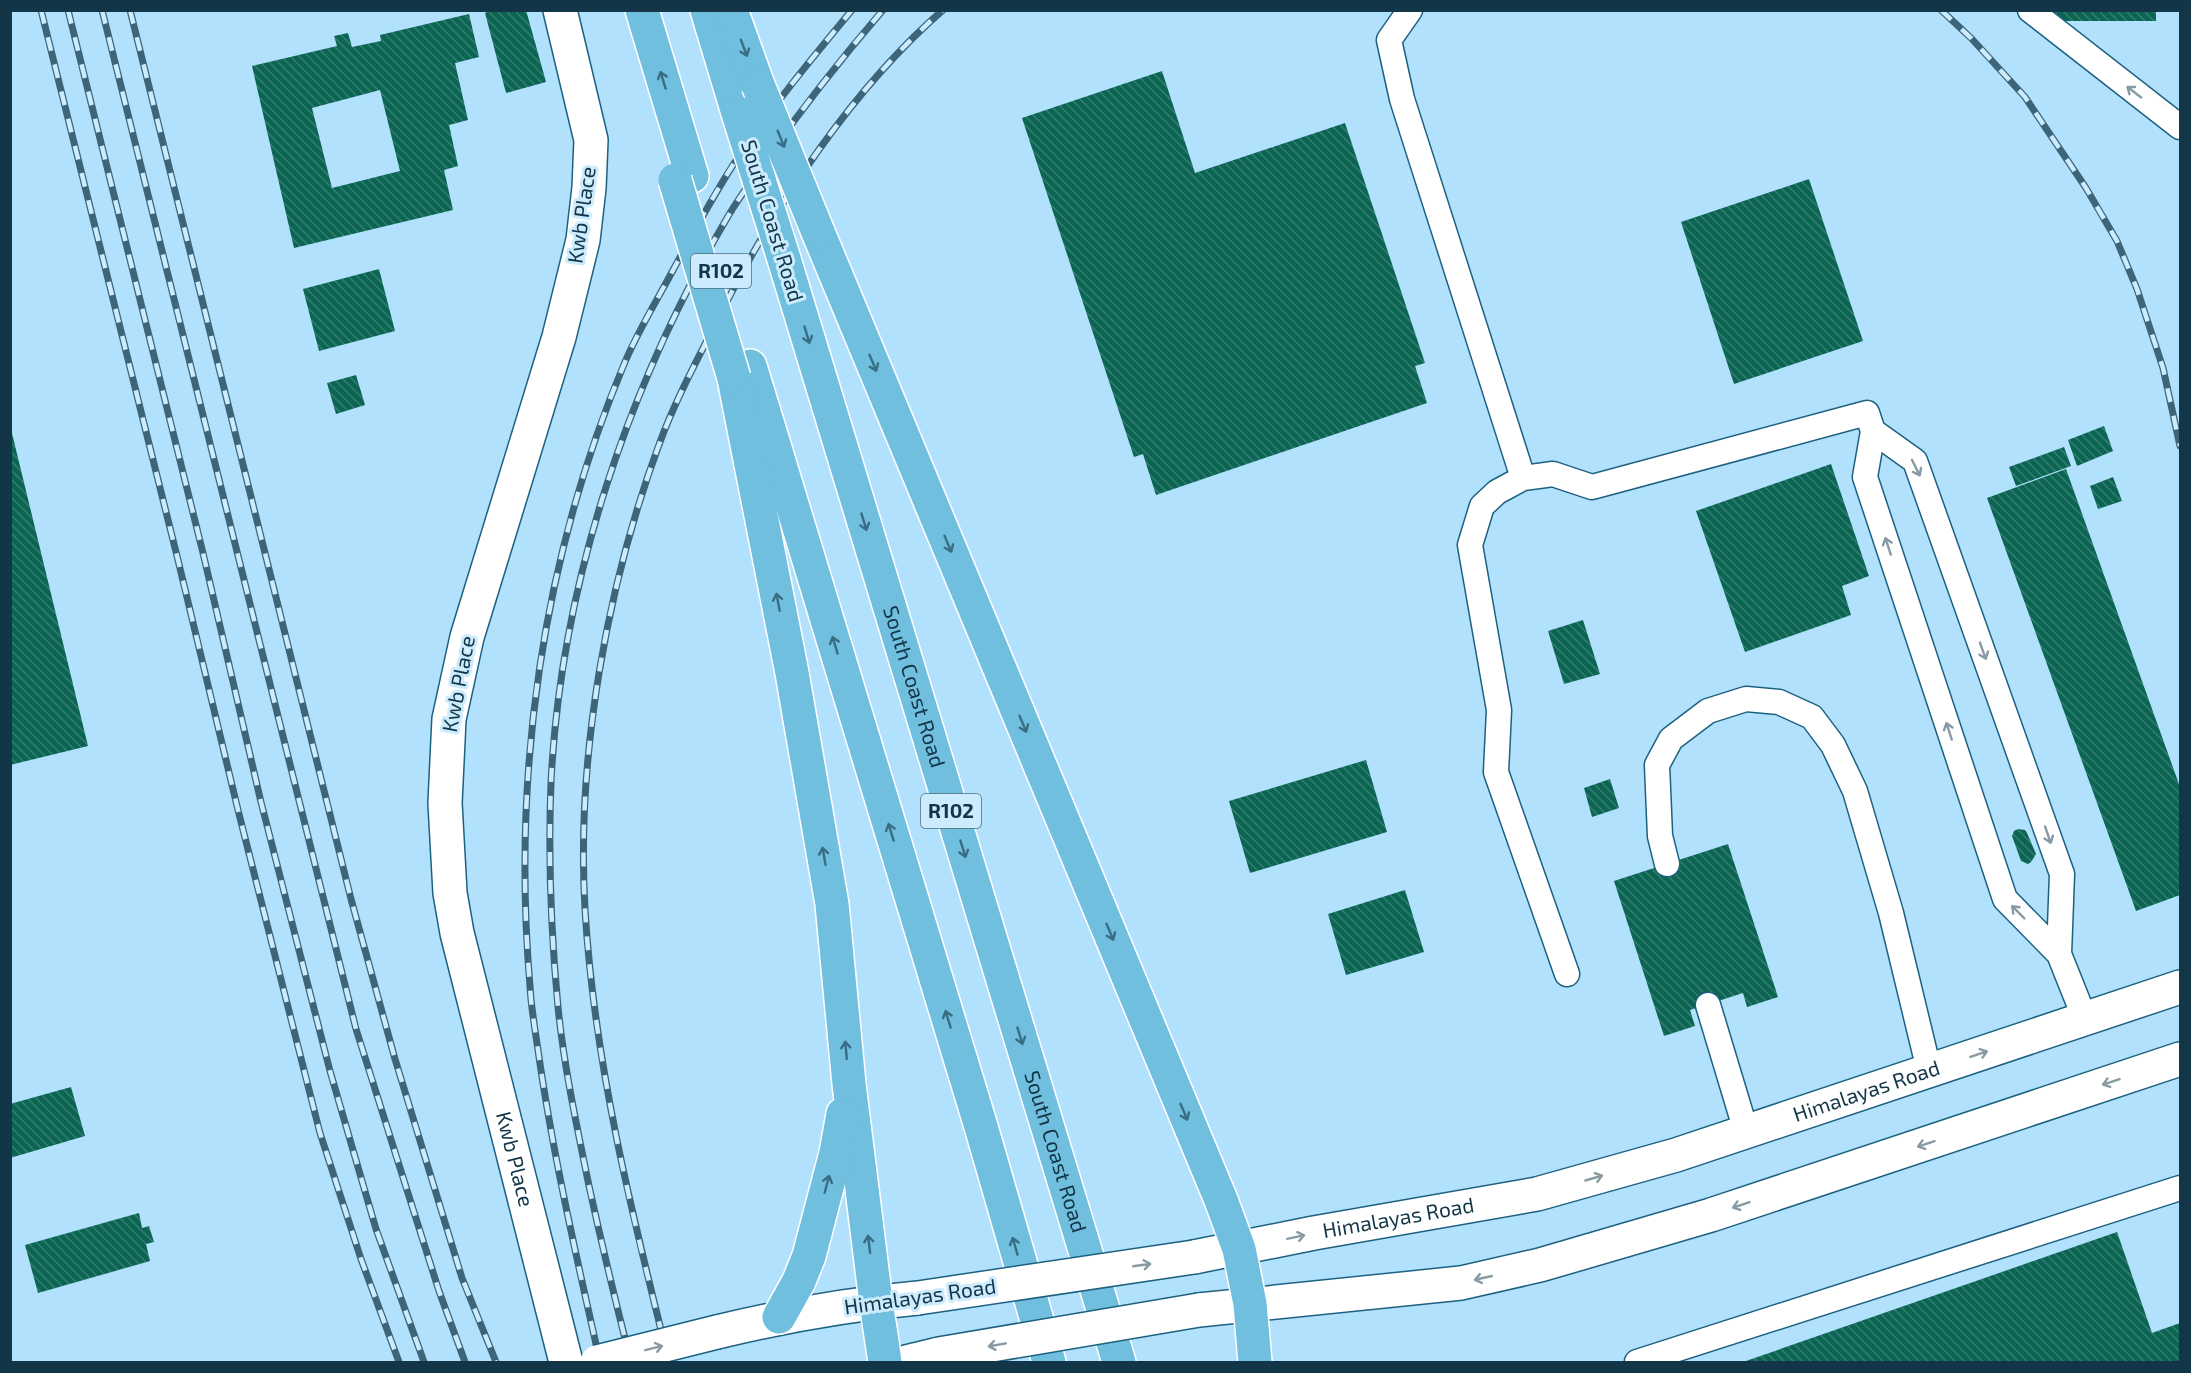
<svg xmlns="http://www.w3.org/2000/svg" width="2191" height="1373" viewBox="0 0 2191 1373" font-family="'Exo 2',sans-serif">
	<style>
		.building { fill: url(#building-back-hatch); fill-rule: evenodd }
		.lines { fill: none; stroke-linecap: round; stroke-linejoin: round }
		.service-casing { stroke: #1d6181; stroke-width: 27 }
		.minor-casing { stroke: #1d6181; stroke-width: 36 }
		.tertiary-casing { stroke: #1d6181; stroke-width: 36 }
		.primary-casing { stroke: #fff; stroke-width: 36 }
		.service { stroke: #fff; stroke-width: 24 }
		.minor { stroke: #fff; stroke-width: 33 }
		.tertiary { stroke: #fff; stroke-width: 33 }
		.primary { stroke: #71bfde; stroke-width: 33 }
		.rail-casing { stroke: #3d6579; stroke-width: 7 }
		.rail { stroke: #ccecfe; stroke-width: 4.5; stroke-dasharray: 14; stroke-linecap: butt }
		.tertiary-bridge-casing { stroke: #1d6181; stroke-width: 36; stroke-linecap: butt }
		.primary-bridge-casing { stroke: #fff; stroke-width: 36; stroke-linecap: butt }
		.tertiary-bridge { stroke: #fff; stroke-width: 33 }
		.primary-bridge { stroke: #71bfde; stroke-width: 33 }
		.oneway { stroke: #386d84 }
		.oneway2 { stroke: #889aa4 }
		.labels { text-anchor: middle; stroke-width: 6; stroke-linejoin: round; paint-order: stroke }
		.shield { fill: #ccecfe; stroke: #4a6d7f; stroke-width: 1.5 }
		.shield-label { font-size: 20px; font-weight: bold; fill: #123648 }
		.street-label { font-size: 21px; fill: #123648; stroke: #ccecfe }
	</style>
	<defs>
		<pattern id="building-back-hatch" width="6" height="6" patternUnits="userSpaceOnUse" patternTransform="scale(1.5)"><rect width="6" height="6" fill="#0a6552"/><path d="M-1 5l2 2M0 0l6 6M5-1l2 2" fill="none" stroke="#367c70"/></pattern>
	</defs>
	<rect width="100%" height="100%" fill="#b1e1fc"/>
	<path class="building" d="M 492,10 L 526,10 L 546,82 L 506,93 L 485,13 Z
		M 2043,10 L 2156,10 L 2156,21 L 2055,21 Z
		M 469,14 L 479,57 L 455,63 L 468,120 L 449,125 L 458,166 L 444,170 L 453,210 L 294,248 L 252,66 L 337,46 L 334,36 L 348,33 L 352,47 L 381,41 L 380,35 ZM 380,90 L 400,171 L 332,188 L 312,108 Z
		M 1162,71 L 1195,173 L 1345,123 L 1425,363 L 1415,366 L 1427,403 L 1156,495 L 1143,454 L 1134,457 L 1022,118 Z
		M 1809,179 L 1863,341 L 1734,384 L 1681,222 Z
		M 379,269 L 395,331 L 319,351 L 303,289 Z
		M 356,375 L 365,405 L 336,414 L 327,383 Z
		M 10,425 L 88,746 L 10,765 Z
		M 2104,426 L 2113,451 L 2077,466 L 2068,440 Z
		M 2064,447 L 2071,466 L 2016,486 L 2009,467 Z
		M 1831,464 L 1869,576 L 1842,586 L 1851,615 L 1745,652 L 1696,511 Z
		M 2066,469 L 2180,787 L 2180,895 L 2136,911 L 1987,498 Z
		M 2113,477 L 2122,501 L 2098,509 L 2090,486 Z
		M 1583,620 L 1600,674 L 1564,684 L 1548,631 Z
		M 1366,760 L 1387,832 L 1250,873 L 1229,801 Z
		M 1610,779 L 1619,808 L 1592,817 L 1584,788 Z
		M 2018,829 L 2025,830 L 2027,833 L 2036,854 L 2031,862 L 2028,864 L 2021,861 L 2012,836 L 2014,831 Z
		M 1728,844 L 1778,997 L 1747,1007 L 1743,993 L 1690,1010 L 1695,1026 L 1664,1036 L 1614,881 Z
		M 1405,890 L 1424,952 L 1346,975 L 1328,914 Z
		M 71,1087 L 85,1136 L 10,1158 L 10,1104 Z
		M 139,1213 L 142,1228 L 149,1226 L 154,1242 L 146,1244 L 150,1261 L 38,1293 L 25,1245 Z
		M 2117,1232 L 2152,1333 L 2180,1323 L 2180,1362 L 1743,1362 Z"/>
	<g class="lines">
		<defs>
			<path id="service" d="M 1410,10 L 1389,40 L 1402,99 L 1523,478
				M 2030,10 L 2180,127
				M 1873,431 L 1915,461 L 2062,874 L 2059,954
				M 1667,864 L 1660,836 L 1657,765 L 1671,739 L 1708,711 L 1746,699 L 1779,702 L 1812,717 L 1833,745 L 1855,791 L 1891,913 L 1929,1070
				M 1567,974 L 1496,772 L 1499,710 L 1470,545 L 1482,506 L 1497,492 L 1523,478 L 1553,474 L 1592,487 L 1867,413 L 1873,431 L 1865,477 L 2005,899 L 2059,954 L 2085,1019
				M 1708,1005 L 1746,1131
				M 1637,1362 L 2180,1188"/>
			<g id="minor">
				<path id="s1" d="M 560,10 L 591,140 L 589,188 L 583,240 L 559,337 L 467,637 L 449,719 L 445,803 L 450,893 L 457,933 L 566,1362"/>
			</g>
			<g id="tertiary">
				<path id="s2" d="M 1194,1257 L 1314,1233 L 1537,1194 L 1676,1155 L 2180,987"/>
				<path d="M 1199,1310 L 1461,1283 L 1540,1265 L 1711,1215 L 2180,1059"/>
				<path d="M 717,1332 C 783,1316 850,1304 918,1298"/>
				<path d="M 906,1362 L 939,1354"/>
			</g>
			<g id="primary">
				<path d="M 642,10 L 692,176"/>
				<path d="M 707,10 L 738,113"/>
				<path d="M 731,10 L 758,85"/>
				<path d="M 818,232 L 1221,1200 L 1239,1249 L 1250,1304 L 1255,1362"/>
				<path id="s3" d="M 784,259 L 1119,1362"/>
				<path d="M 750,366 L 982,1130 L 1049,1362"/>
				<path d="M 734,378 L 792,673 L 832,904 L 849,1084 L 876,1302 L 885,1362"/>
				<path d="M 779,1317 L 799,1281 L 809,1256 L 836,1153 L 843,1114"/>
			</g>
		</defs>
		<use href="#service" class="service-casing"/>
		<use href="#minor" class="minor-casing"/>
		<use href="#tertiary" class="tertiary-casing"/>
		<use href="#primary" class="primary-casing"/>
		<use href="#service" class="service"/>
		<use href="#minor" class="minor"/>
		<use href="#tertiary" class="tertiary"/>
		<use href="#primary" class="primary"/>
		<defs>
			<path id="rail" d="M 41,10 L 178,560 L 238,810 L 320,1133 L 361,1259 L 399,1362
				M 68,10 L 203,553 L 261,802 L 330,1071 L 376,1229 L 424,1362
				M 102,10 L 356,1029 L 439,1291 L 465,1362
				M 130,10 L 351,899 L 395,1059 L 462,1278 L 496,1362
				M 1941,10 L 1971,38 L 2025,97 L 2086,188 L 2117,241 L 2137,289 L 2163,368 L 2180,446
				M 600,1362 C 577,1259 553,1156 538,1050 C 535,1029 531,1007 530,986 C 512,774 542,558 625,362 C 638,331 656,302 672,272 C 694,232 715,191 741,153 C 775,103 813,57 852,10
				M 631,1362 C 616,1304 602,1245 589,1186 C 577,1127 564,1067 558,1007 C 551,933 548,857 551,782 C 561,582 628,385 730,213 C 740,196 752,181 762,165 C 800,111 840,60 883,10
				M 669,1362 C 632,1214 594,1063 585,909 C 576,757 607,584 660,442 C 677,396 701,353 723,309 C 776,204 853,88 943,10"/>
		</defs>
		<use href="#rail" class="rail-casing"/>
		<use href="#rail" class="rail"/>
		<defs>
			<path id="tertiary-bridge" d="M 918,1298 L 1194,1257
				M 939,1354 L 1199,1310
				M 597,1362 L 717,1332"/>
			<path id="primary-bridge" d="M 758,85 L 818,232
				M 738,113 L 784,259
				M 675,180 L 734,378"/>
		</defs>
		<use href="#tertiary-bridge" class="tertiary-bridge-casing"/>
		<use href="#primary-bridge" class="primary-bridge-casing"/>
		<use href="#tertiary-bridge" class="tertiary-bridge"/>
		<use href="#primary-bridge" class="primary-bridge"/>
	</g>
	<defs><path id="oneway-shaft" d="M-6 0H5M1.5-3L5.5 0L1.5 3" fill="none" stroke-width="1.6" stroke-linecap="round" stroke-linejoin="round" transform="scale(1.5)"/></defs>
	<g class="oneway">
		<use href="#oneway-shaft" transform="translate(744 48) rotate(69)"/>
		<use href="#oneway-shaft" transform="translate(663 80) rotate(-107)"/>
		<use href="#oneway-shaft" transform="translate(781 139) rotate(68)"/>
		<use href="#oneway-shaft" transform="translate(807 335) rotate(73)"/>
		<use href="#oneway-shaft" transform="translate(873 363) rotate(67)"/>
		<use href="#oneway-shaft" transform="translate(864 522) rotate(73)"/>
		<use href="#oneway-shaft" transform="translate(948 544) rotate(67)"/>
		<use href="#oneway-shaft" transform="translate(778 602) rotate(-101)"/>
		<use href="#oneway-shaft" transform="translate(835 645) rotate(-107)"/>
		<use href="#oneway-shaft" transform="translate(1023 724) rotate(67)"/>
		<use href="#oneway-shaft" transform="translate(891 832) rotate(-107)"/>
		<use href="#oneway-shaft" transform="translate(963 849) rotate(73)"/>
		<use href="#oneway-shaft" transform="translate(824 856) rotate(-100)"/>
		<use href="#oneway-shaft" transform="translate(1110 932) rotate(67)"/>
		<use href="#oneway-shaft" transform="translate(948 1019) rotate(-107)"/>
		<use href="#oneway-shaft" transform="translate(1020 1036) rotate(73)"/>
		<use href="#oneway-shaft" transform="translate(846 1050) rotate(-95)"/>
		<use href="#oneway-shaft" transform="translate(1184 1112) rotate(67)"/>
		<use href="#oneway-shaft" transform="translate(827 1184) rotate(-75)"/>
		<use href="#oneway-shaft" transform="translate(869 1244) rotate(-97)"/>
		<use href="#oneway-shaft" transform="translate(1015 1246) rotate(-106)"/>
	</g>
	<g class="oneway2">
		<use href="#oneway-shaft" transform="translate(2134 92) rotate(-142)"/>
		<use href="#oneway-shaft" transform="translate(1916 468) rotate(64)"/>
		<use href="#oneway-shaft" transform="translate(1888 546) rotate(-108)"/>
		<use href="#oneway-shaft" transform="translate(1983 651) rotate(70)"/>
		<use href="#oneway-shaft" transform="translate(1949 731) rotate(-108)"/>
		<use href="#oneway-shaft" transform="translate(2048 835) rotate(71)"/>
		<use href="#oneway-shaft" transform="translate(2018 912) rotate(-135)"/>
		<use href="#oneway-shaft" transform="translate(1979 1054) rotate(-18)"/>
		<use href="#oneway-shaft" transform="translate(2111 1082) rotate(162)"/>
		<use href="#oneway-shaft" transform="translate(1926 1144) rotate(162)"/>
		<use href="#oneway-shaft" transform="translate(1594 1178) rotate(-16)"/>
		<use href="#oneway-shaft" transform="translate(1741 1205) rotate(162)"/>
		<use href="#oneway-shaft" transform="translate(1296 1237) rotate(-12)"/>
		<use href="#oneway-shaft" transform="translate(1142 1265) rotate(-8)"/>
		<use href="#oneway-shaft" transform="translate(1483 1278) rotate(167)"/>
		<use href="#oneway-shaft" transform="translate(997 1345) rotate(170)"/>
		<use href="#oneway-shaft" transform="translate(654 1348) rotate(-14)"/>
	</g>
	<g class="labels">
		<g class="shield">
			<rect x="691" y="254" width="60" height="34" rx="4.5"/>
			<rect x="921" y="794" width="60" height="34" rx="4.5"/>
		</g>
		<g class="shield-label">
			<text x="721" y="278">R102</text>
			<text x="951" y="818">R102</text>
		</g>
		<g class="street-label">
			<text transform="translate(582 215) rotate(-82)" y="7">Kwb Place</text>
			<text transform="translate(772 221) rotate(73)" y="7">South Coast Road</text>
			<text transform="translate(459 684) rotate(-79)" y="7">Kwb Place</text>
			<text dy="7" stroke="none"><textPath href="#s3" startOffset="447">South Coast Road</textPath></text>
			<text dy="7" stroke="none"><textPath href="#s2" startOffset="694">Himalayas Road</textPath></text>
			<text dy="7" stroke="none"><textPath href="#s3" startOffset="933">South Coast Road</textPath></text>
			<text dy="7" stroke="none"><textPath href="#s1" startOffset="1180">Kwb Place</textPath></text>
			<text dy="7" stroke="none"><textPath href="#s2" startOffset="208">Himalayas Road</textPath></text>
			<text transform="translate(920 1297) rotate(-8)" y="7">Himalayas Road</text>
		</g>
	</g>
	<rect width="2191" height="1373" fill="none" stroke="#123648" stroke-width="24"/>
</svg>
